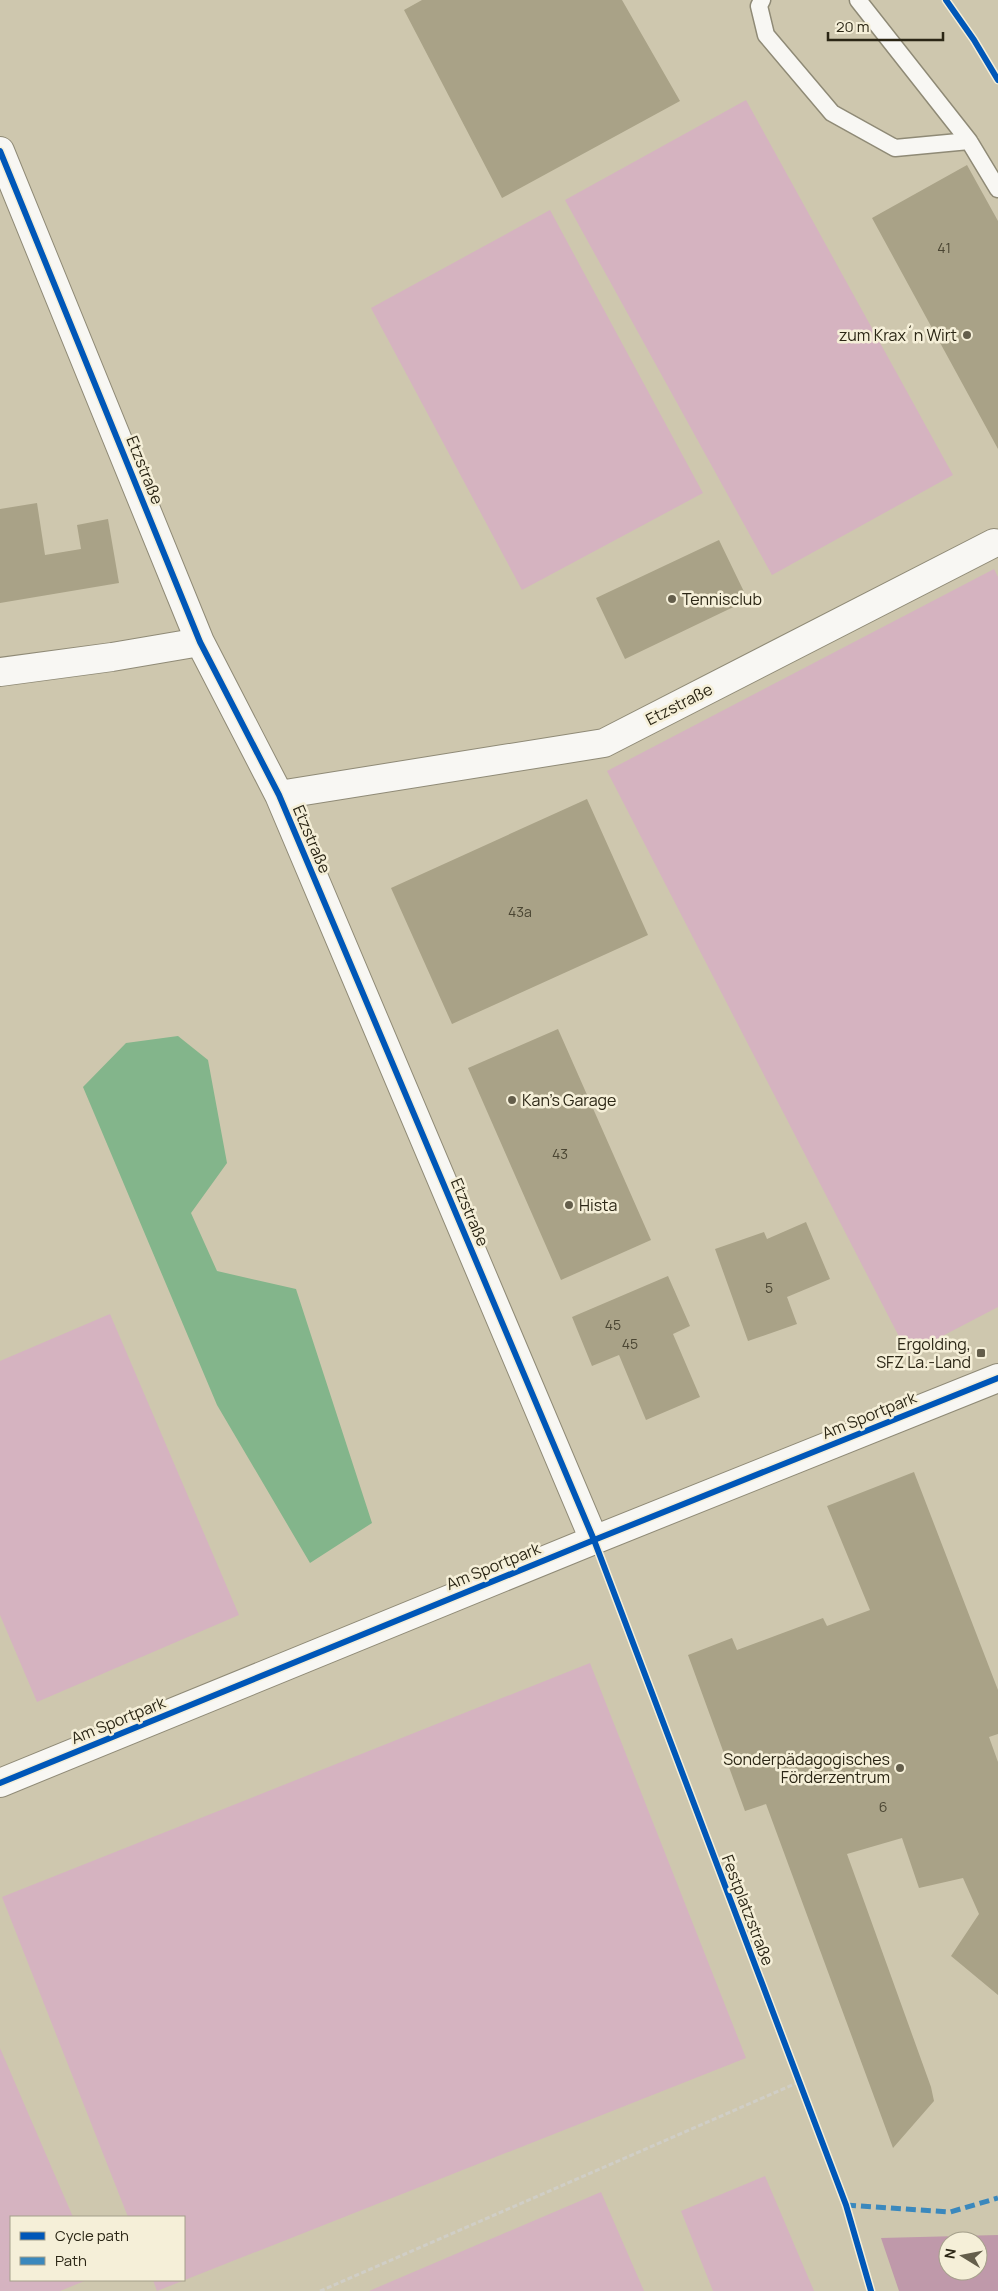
<svg xmlns="http://www.w3.org/2000/svg" width="998" height="2291" viewBox="0 0 998 2291" font-family="Manrope,sans-serif">
	<style>
		.green { fill: #d5b3c0 }
		.forest { fill: #bf99aa; fill-rule: evenodd }
		.water { fill: #83b58b }
		.building { fill: #a9a287 }
		.lines { fill: none; stroke-linecap: round; stroke-linejoin: round }
		.service-casing { stroke: #8f8a76; stroke-width: 19 }
		.minor-casing { stroke: #8f8a76; stroke-width: 30 }
		.path { stroke: #d0cec6; stroke-width: 3; stroke-dasharray: 5 2.5; stroke-linecap: butt }
		.service { stroke: #f8f7f3; stroke-width: 16 }
		.minor { stroke: #f8f7f3; stroke-width: 28 }
		.quiet { stroke: #3a88bd; stroke-width: 5; stroke-dasharray: 10 5; stroke-linecap: butt }
		.cycleway-casing { stroke: #f5efd8; stroke-width: 9 }
		.cycleway { stroke: #0057b8; stroke-width: 6 }
		.poi-dot { fill: #645e4b; stroke: #f5efd8; stroke-width: 2 }
		.labels { text-anchor: middle; stroke-width: 5; stroke-linejoin: round; paint-order: stroke }
		.number-label { font-size: 14px; fill: #4a4532 }
		.poi-label { font-size: 16px; fill: #2b2615; stroke: #f5efd8; text-anchor: end }
		.street-label { font-size: 16px; fill: #2b2615; stroke: #f5efd8 }
	</style>
	<rect width="100%" height="100%" fill="#cec7ae"/>
	<path class="green" d="M 746,100 L 953,475 L 772,575 L 565,200 Z
		M 550,210 L 703,493 L 522,590 L 371,308 Z
		M 994,569 L 998,577 L 998,1307 L 908,1354 L 607,771 Z
		M 110,1314 L 239,1615 L 37,1702 L 0,1615 L 0,1361 Z
		M 590,1663 L 746,2058 L 157,2291 L 153,2280 L 184,2280 L 184,2217 L 128,2217 L 2,1897 Z
		M 0,2048 L 73,2217 L 11,2217 L 11,2280 L 87,2280 L 60,2291 L 0,2291 Z
		M 765,2176 L 814,2291 L 713,2291 L 681,2211 Z
		M 601,2192 L 644,2291 L 369,2291 Z"/>
	<path class="forest" d="M 998,2235 L 998,2291 L 899,2291 L 881,2238 ZM 948,2241 L 978,2241 L 978,2271 L 948,2271 Z"/>
	<path class="water" d="M 178,1036 L 208,1060 L 227,1163 L 191,1213 L 217,1271 L 296,1289 L 372,1523 L 310,1563 L 217,1405 L 83,1087 L 126,1043 Z"/>
	<path class="building" d="M 422,0 L 622,0 L 680,101 L 502,198 L 404,10 Z
		M 967,165 L 998,221 L 998,449 L 872,218 Z
		M 37,503 L 45,555 L 81,549 L 77,525 L 108,519 L 119,583 L 0,603 L 0,509 Z
		M 719,540 L 748,600 L 625,659 L 596,598 Z
		M 587,799 L 648,935 L 452,1024 L 391,888 Z
		M 558,1029 L 651,1240 L 561,1280 L 468,1068 Z
		M 806,1222 L 830,1279 L 787,1297 L 797,1324 L 748,1341 L 715,1249 L 764,1232 L 767,1239 Z
		M 668,1276 L 690,1326 L 673,1334 L 700,1397 L 646,1420 L 619,1355 L 592,1366 L 572,1317 Z
		M 914,1472 L 998,1690 L 998,1734 L 989,1737 L 998,1762 L 998,1995 L 951,1956 L 979,1914 L 963,1878 L 919,1888 L 902,1838 L 847,1854 L 931,2087 L 934,2101 L 893,2148 L 766,1804 L 745,1811 L 688,1655 L 732,1638 L 737,1650 L 823,1618 L 827,1626 L 870,1610 L 827,1506 Z"/>
	<g class="lines">
		<defs>
			<path id="service" d="M 762,0 L 759,6 L 766,35 L 832,113 L 895,148 L 969,141
				M 858,0 L 969,141 L 998,189"/>
			<path id="minor" d="M 0,151 L 200,642 L 279,795 L 594,1540
				M 0,672 L 112,657 L 200,642
				M 279,795 L 604,743 L 994,543
				M 0,1783 L 594,1540 L 998,1378"/>
		</defs>
		<use href="#service" class="service-casing"/>
		<use href="#minor" class="minor-casing"/>
		<path class="path" d="M 606,1572 L 846,2205 L 871,2291
			M 320,2291 L 799,2082"/>
		<use href="#service" class="service"/>
		<use href="#minor" class="minor"/>
		<path class="quiet" d="M 846,2205 L 950,2212 L 998,2198"/>
		<defs>
			<path id="cycleway" d="M 946,0 L 974,40 L 998,80
				M 0,151 L 200,642 L 279,795 L 594,1540 L 846,2205 L 871,2291
				M 0,1783 L 594,1540 L 998,1378"/>
		</defs>
		<use href="#cycleway" class="cycleway-casing"/>
		<use href="#cycleway" class="cycleway"/>
	</g>
	<g class="poi-dot">
		<circle cx="967" cy="335" r="5"/>
		<circle cx="672" cy="599" r="5"/>
		<circle cx="512" cy="1100" r="5"/>
		<circle cx="569" cy="1205" r="5"/>
		<rect x="976" y="1348" width="10" height="10" rx="2.5"/>
		<circle cx="900" cy="1768" r="5"/>
	</g>
	<g class="labels">
		<g class="number-label">
			<text x="944" y="253">41</text>
			<text x="520" y="917">43a</text>
			<text x="560" y="1159">43</text>
			<text x="769" y="1293">5</text>
			<text x="613" y="1330">45</text>
			<text x="630" y="1349">45</text>
			<text x="883" y="1812">6</text>
		</g>
		<g class="poi-label">
			<text x="957" y="341">zum Krax´n Wirt</text>
			<text x="682" y="605" text-anchor="start">Tennisclub</text>
			<text x="522" y="1106" text-anchor="start">Kan's Garage</text>
			<text x="579" y="1211" text-anchor="start">Hista</text>
			<text x="971" y="1350">Ergolding,<tspan x="971" dy="18">SFZ La.-Land</tspan></text>
			<text x="890" y="1765">Sonderpädagogisches<tspan x="890" dy="18">Förderzentrum</tspan></text>
		</g>
		<g class="street-label">
			<text transform="translate(145 470) rotate(68)" y="6">Etzstraße</text>
			<text transform="translate(679 704) rotate(-27)" y="6">Etzstraße</text>
			<text transform="translate(312 839) rotate(67)" y="6">Etzstraße</text>
			<text transform="translate(470 1212) rotate(67)" y="6">Etzstraße</text>
			<text transform="translate(869 1415) rotate(-22)" y="6">Am Sportpark</text>
			<text transform="translate(493 1566) rotate(-22)" y="6">Am Sportpark</text>
			<text transform="translate(118 1720) rotate(-22)" y="6">Am Sportpark</text>
			<text transform="translate(748 1910) rotate(69)" y="6">Festplatzstraße</text>
		</g>
	</g>
	<rect x="10" y="2216" width="175" height="65" fill="#f5efd8" stroke="#a49f8a"/>
	<rect x="20" y="2232" width="25" height="8" fill="#0057b8" stroke="#a49f8a"/>
	<text x="55" y="2241" font-size="15" fill="#2b2615">Cycle path</text>
	<rect x="20" y="2257" width="25" height="8" fill="#3a88bd" stroke="#a49f8a"/>
	<text x="55" y="2266" font-size="15" fill="#2b2615">Path</text>
	<g transform="translate(963 2256) rotate(280)"><circle r="24" fill="#f5efd8" stroke="#a49f8a"/>
	<path d="M0-4L9 19L0 12L-9 19Z" fill="#645e4b"/>
	<text y="-8" font-size="14" font-weight="bold" text-anchor="middle" fill="#2b2615">N</text>
	</g>
	<path d="M828 32v8h115v-8" fill="none" stroke="#2b2615" stroke-width="2.5"/>
	<text x="836" y="32" font-size="15" fill="#2b2615" stroke="#f5efd8" stroke-width="4" paint-order="stroke">20 m</text>
</svg>
